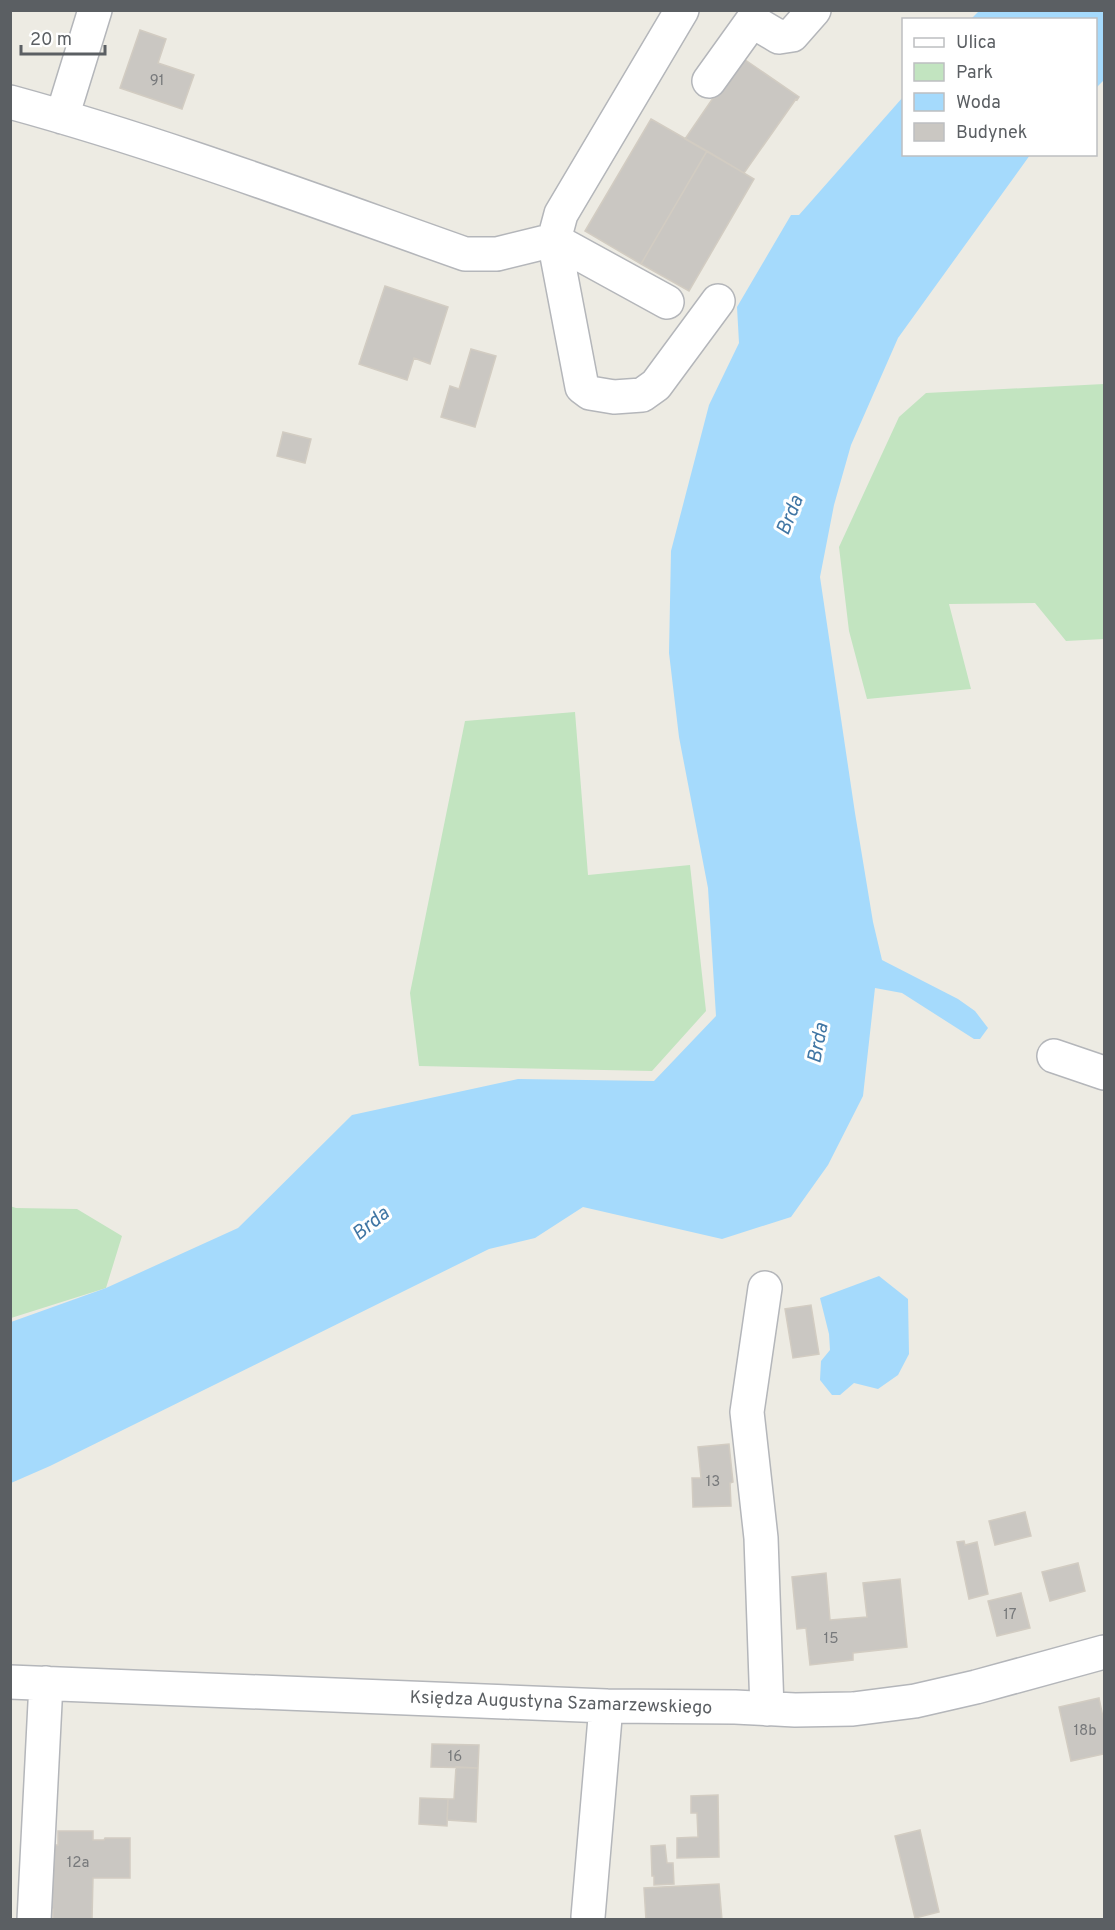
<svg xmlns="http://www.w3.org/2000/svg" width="1115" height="1930" viewBox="0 0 1115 1930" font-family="Overpass,sans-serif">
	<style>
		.green { fill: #c2e4c0 }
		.water { fill: #a5dafc }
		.building { fill: #cac7c2; stroke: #d2ccc2; stroke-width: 1.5 }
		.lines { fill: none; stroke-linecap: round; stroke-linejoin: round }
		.minor-casing { stroke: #b4b6ba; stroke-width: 36 }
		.minor { stroke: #fff; stroke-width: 33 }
		.labels { text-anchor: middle; stroke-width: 6; stroke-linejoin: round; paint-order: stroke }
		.number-label { font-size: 15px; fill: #77797b }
		.street-label { font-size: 18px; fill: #5b5f63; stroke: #fff }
		.water-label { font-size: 20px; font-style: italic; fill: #4076a4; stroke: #fff }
	</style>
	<rect width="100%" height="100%" fill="#edebe3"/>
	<path class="green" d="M 1104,384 L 1104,639 L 1066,641 L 1035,603 L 949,604 L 971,689 L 867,699 L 849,631 L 839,547 L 899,417 L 926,393 Z
		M 575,712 L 588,875 L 690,865 L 706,1011 L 652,1071 L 419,1066 L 410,993 L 465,721 Z
		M 10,1206 L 16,1208 L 77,1209 L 122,1236 L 106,1288 L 11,1318 Z"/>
	<path class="water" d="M 979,11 L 1104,11 L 1104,80 L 1096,88 L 1096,20 L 971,19 Z
		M 903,97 L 904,154 L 1030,155 L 898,338 L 851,445 L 834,505 L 820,577 L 855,813 L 873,922 L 882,960 L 958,999 L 975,1011 L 988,1028 L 980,1039 L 974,1039 L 902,993 L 875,988 L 863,1096 L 828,1165 L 791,1217 L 722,1239 L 583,1207 L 535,1238 L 489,1249 L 50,1466 L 11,1483 L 11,1322 L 106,1288 L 238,1228 L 352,1115 L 518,1079 L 654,1081 L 716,1016 L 708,888 L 679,737 L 669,653 L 671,551 L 709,405 L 739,343 L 737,307 L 791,215 L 799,215 Z
		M 879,1276 L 908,1299 L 909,1354 L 898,1375 L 878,1389 L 854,1383 L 840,1395 L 832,1395 L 820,1380 L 821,1361 L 830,1350 L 829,1334 L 820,1298 Z"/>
	<path class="building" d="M 140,30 L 166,39 L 158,63 L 194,75 L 182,109 L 120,88 Z
		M 741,57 L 799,97 L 797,100 L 796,99 L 744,173 L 685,139 Z
		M 651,119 L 707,151 L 641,264 L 585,231 Z
		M 707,151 L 754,179 L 689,291 L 641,264 Z
		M 385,286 L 448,307 L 430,364 L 414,358 L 407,380 L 359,364 Z
		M 471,349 L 496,356 L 475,427 L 441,417 L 450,386 L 459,389 Z
		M 283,432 L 311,439 L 305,463 L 277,456 Z
		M 811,1305 L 819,1354 L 793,1358 L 785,1309 Z
		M 729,1444 L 733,1482 L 730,1483 L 731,1506 L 693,1507 L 692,1478 L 701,1478 L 698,1447 Z
		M 1025,1512 L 1031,1536 L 995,1545 L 989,1521 Z
		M 964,1541 L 965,1545 L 977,1542 L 988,1594 L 969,1599 L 957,1542 Z
		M 1078,1563 L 1085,1591 L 1050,1601 L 1042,1572 Z
		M 826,1573 L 830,1620 L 867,1617 L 863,1583 L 900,1579 L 907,1647 L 853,1653 L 853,1660 L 810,1665 L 806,1628 L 797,1629 L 792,1577 Z
		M 1021,1593 L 1030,1628 L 997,1636 L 988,1601 Z
		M 1099,1698 L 1104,1722 L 1104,1754 L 1071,1761 L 1059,1707 Z
		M 432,1744 L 479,1745 L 478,1768 L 431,1767 Z
		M 456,1767 L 478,1768 L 476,1822 L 447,1820 L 448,1799 L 454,1799 Z
		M 718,1795 L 719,1857 L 677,1858 L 677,1838 L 698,1837 L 697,1813 L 691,1813 L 691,1796 Z
		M 420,1798 L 448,1799 L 447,1826 L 419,1824 Z
		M 920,1830 L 939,1912 L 915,1918 L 895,1836 Z
		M 58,1831 L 93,1831 L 93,1840 L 104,1840 L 105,1838 L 130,1838 L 130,1878 L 93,1878 L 92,1920 L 53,1920 L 53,1909 L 48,1905 L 51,1875 L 53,1874 L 53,1845 L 58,1845 Z
		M 665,1845 L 667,1863 L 673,1863 L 674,1884 L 654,1885 L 654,1876 L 652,1876 L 651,1846 Z
		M 719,1884 L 722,1920 L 646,1920 L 644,1888 Z"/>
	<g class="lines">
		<defs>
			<path id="minor" d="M 682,10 L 561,214 L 554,240 L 582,387 L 590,393 L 614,397 L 642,395 L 656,385 L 718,301
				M 709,81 L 752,21 L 779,37 L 792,35 L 814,10
				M 10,102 C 164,144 315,201 465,254 L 497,254 L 554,240 L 667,302
				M 62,117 L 95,10
				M 1054,1056 L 1104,1073
				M 765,1288 L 747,1412 L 761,1538 L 767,1709
				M 10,1682 L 606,1706 L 735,1707 L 795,1710 L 853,1709 L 915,1701 L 976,1687 L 1104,1652
				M 588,1917 L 606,1706
				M 34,1920 L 46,1683"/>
		</defs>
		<use href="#minor" class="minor-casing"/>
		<use href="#minor" class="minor"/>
	</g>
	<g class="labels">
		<g class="number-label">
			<text x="157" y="85">91</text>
			<text x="713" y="1486">13</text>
			<text x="1010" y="1619">17</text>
			<text x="831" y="1643">15</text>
			<text x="1085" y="1735">18b</text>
			<text x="455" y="1761">16</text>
			<text x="78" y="1867">12a</text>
		</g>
		<g class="street-label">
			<text transform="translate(561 1702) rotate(2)" y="6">Księdza Augustyna Szamarzewskiego</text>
		</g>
		<g class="water-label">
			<text transform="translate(789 515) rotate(-68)" y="7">Brda</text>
			<text transform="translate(817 1043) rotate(-79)" y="7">Brda</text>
			<text transform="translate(370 1223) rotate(-39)" y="7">Brda</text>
		</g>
	</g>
	<rect width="1115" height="1930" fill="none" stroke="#5b5f63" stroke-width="24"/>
	<rect x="902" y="18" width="195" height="138" fill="#ffffff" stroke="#bdbfc1" stroke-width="1.5"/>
	<rect x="914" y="38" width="30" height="9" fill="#ffffff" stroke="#bdbfc1" stroke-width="1.5"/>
	<text x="956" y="48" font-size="18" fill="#5b5f63">Ulica</text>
	<rect x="914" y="63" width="30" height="18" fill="#c2e4c0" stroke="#bdbfc1" stroke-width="1.5"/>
	<text x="956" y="78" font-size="18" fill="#5b5f63">Park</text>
	<rect x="914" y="93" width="30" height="18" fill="#a5dafc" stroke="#bdbfc1" stroke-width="1.5"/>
	<text x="956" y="108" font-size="18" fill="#5b5f63">Woda</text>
	<rect x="914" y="123" width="30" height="18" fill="#cac7c2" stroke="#bdbfc1" stroke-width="1.5"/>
	<text x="956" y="138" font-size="18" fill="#5b5f63">Budynek</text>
	<path d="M21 45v9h84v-9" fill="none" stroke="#5b5f63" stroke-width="3"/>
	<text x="30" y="45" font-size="18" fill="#5b5f63" stroke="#ffffff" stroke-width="4.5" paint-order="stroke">20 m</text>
</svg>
